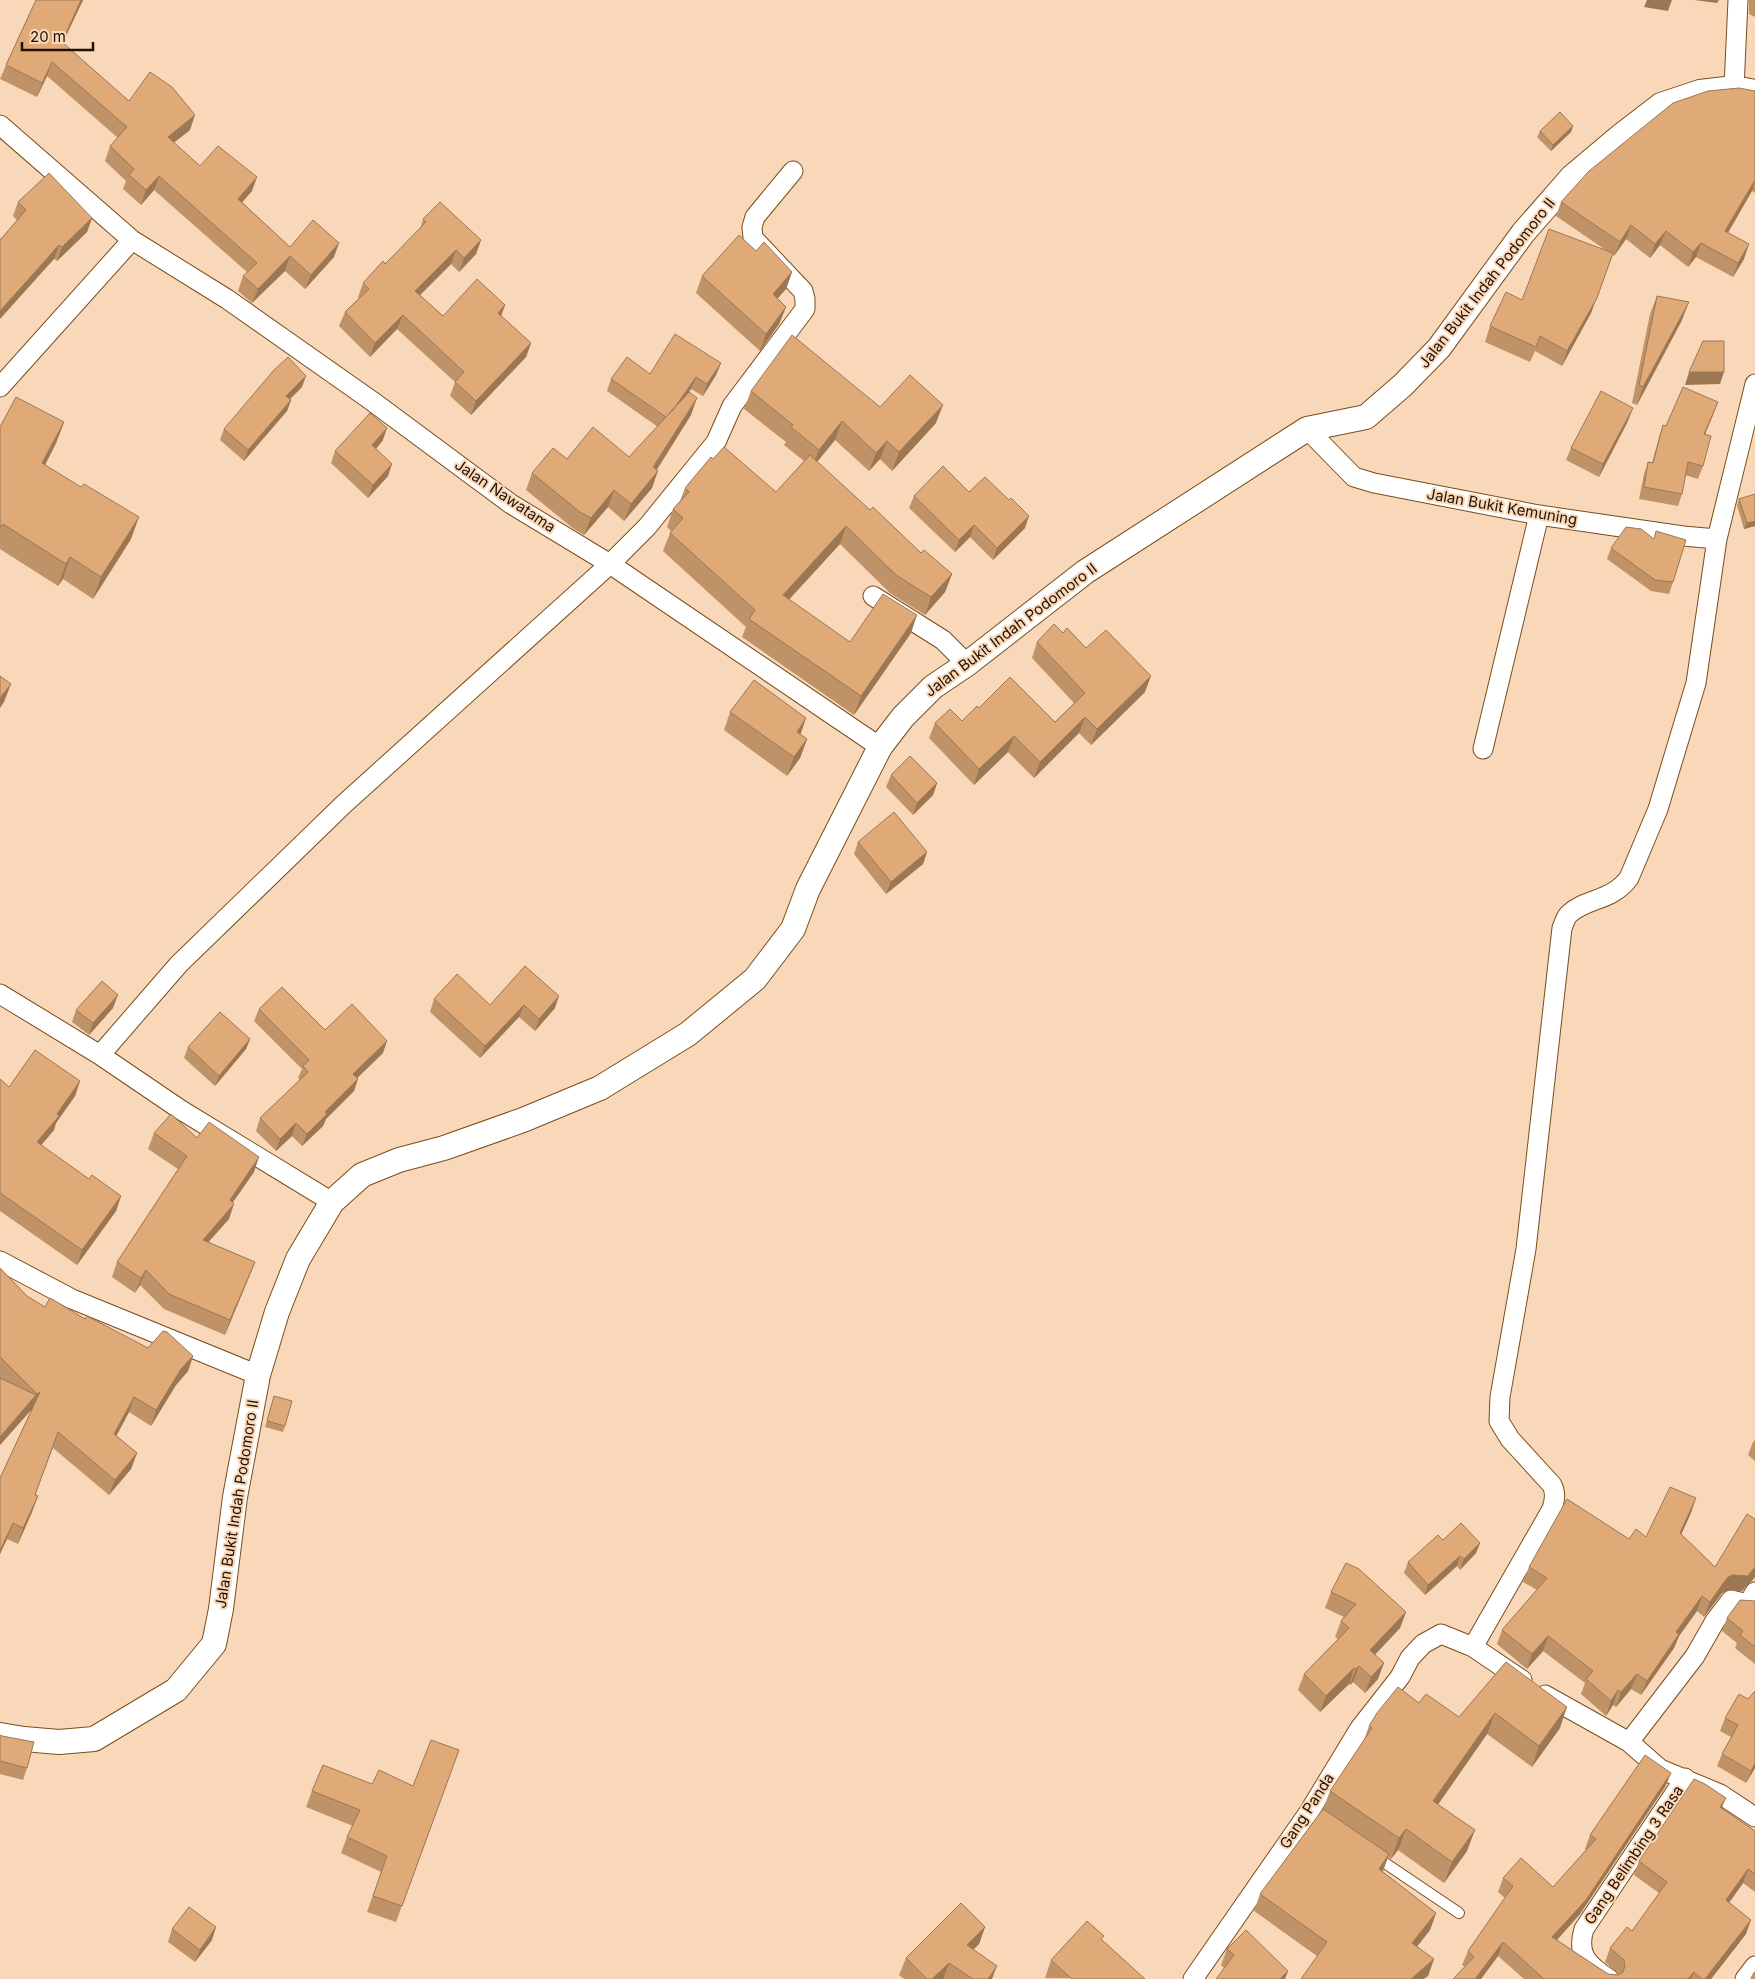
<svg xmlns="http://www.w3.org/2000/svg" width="1755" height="1979" viewBox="0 0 1755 1979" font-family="Inter,sans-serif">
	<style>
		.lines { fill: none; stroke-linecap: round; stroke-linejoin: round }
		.service-casing { stroke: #7b4d19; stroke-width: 12 }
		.minor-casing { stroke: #7b4d19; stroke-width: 21 }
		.tertiary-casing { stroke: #7b4d19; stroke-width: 26 }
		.service { stroke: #fff; stroke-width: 10 }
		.minor { stroke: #fff; stroke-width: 19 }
		.tertiary { stroke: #fff; stroke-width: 24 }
		.wall { fill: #c09267 }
		.shaded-wall { fill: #9c7754 }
		.building { fill: #dfaa78; stroke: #9c7754 }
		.labels { text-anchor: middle; stroke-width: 4; stroke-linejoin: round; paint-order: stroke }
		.street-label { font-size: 15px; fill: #220f00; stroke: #f9d8ba }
	</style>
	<rect width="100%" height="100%" fill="#f9d8ba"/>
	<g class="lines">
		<defs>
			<path id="service" d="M 1376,1857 L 1459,1913"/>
			<path id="minor" d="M 1734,88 L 1738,0
				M 0,125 L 132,240 L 227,299 L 372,401 L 511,504 L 610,564 L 880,747
				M 0,387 L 132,240
				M 1307,429 L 1354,477 L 1374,483 L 1539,515 L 1683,536 L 1717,539
				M 873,596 L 943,640 L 967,664
				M 1483,749 L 1539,515
				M 0,994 L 100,1055 L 181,1110 L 332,1202
				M 100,1055 L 179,964 L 344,804 L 610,564 L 647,527 L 716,442 L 732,406 L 805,309 L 805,299 L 803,291 L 753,238 L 752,227 L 755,217 L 793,171
				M 0,1261 L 72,1299 L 258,1375
				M 1473,1647 L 1552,1509 C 1555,1500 1556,1493 1552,1485 L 1510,1439 L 1499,1421 L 1500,1397 L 1526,1249 L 1562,928 C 1564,924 1565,918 1569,914 C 1588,897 1611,902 1629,878 L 1658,809 L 1696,683 L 1717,539 L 1755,384
				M 1545,1695 L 1629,1742 L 1660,1769 L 1720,1794 L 1755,1817
				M 1629,1742 L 1695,1656 L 1715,1621 L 1731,1600 L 1748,1604 L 1755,1592
				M 1193,1979 L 1309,1812 L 1360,1728 L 1400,1677 L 1410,1658 L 1423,1644 L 1441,1634 L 1473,1647 L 1522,1680
				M 1609,1979 C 1588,1965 1576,1955 1584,1929 L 1685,1778
				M 1745,1979 L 1755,1966"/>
			<path id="tertiary" d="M 0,1735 L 24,1739 L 59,1742 L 94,1739 L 176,1690 L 214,1644 L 221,1609 L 235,1497 L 258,1375 L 277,1312 L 298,1259 L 332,1202 L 362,1175 L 399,1160 L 444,1148 L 523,1120 L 600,1088 L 688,1034 L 755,979 L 793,929 L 808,889 L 880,747 L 903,717 L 933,687 L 967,664 L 1085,572 L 1307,429 L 1366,417 L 1403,385 L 1439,348 L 1523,233 L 1572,177 L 1622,135 L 1661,105 L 1700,92 L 1734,88 L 1755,92"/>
		</defs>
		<use href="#service" class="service-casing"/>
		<use href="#minor" class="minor-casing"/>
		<use href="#tertiary" class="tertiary-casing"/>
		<use href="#service" class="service"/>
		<use href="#minor" class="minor"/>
		<use href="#tertiary" class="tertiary"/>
	</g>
	<path class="wall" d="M 36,0 L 83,0 L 63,43 L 129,101 L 190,130 L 173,143 L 200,166 L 252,191 L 242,202 L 290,247 L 334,257 L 305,289 L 285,271 L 252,303 L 238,291 L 243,276 L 247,272 L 154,190 L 141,205 L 123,189 L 126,181 L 105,161 L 110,146 L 118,138 L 47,76 L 37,97 L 0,79 L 6,65 Z
		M 1749,0 L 1755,0 L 1755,17 L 1749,14 Z
		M 1755,91 L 1755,193 L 1752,191 L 1728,233 L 1744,259 L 1733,277 L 1696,257 L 1688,267 L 1660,245 L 1650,258 L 1626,239 L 1614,256 L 1613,254 L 1591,313 L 1562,366 L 1535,351 L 1530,362 L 1485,342 L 1490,326 L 1522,300 L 1607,251 L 1556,216 L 1561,202 Z
		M 1573,126 L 1571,132 L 1551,151 L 1537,137 L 1540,131 Z
		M 18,202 L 92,218 L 87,232 L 57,261 L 54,259 L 1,239 L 17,220 L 13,216 Z
		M 423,219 L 481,240 L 476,254 L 459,272 L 451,264 L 420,295 L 443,316 L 505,305 L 501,316 L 531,343 L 526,357 L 471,415 L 450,396 L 455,382 L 397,329 L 370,357 L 339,326 L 345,312 L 359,298 L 358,297 L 363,283 L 385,264 L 420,229 Z
		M 756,251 L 792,272 L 786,289 L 777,299 L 786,307 L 779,324 L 760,351 L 696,293 L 702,276 Z
		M 1657,296 L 1682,320 L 1637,405 L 1632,403 L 1650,314 Z
		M 721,363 L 716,375 L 703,396 L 691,389 L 689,392 L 691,415 L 657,470 L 652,488 L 624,521 L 608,507 L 584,535 L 574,529 L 526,490 L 532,473 L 567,459 L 629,457 L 658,427 L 607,391 L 611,379 Z
		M 302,387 L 290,399 L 291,400 L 287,411 L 244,461 L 220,440 L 224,429 Z
		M 751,391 L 880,407 L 936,423 L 892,471 L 880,459 L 869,471 L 835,440 L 817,462 L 870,510 L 921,553 L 952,574 L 945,592 L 925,615 L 890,593 L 840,544 L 789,600 L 850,642 L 911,633 L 854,715 L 742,637 L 746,627 L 663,551 L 670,533 L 671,531 L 667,527 L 673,509 L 680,501 L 685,488 L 713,459 L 776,492 L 804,461 L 784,445 L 786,442 L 744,409 Z
		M 1713,415 L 1705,435 L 1703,466 L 1698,479 L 1685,475 L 1682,494 L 1678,506 L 1639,499 L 1644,474 L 1648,462 L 1652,463 L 1659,437 L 1663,425 L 1666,426 Z
		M 1628,421 L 1599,477 L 1566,460 L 1571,448 Z
		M 64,422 L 56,443 L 45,465 L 131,539 L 93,599 L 63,579 L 58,586 L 0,549 L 0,427 Z
		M 383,440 L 376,449 L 388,476 L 368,498 L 331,463 L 335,451 Z
		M 969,492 L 1009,500 L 1025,528 L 993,560 L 970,537 L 955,552 L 909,508 L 914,496 Z
		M 1755,494 L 1755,526 L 1744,529 L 1737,505 L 1739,499 Z
		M 1654,538 L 1673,582 L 1669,594 L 1651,591 L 1607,559 L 1611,548 Z
		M 1063,633 L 1086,648 L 1145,692 L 1091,745 L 1079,733 L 1034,778 L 1008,752 L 974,785 L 929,738 L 935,723 L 962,721 L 979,708 L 1055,722 L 1074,703 L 1032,658 L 1037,642 Z
		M 730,712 L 800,735 L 807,739 L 800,758 L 787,776 L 724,730 Z
		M 891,775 L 937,783 L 933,795 L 913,815 L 886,787 Z
		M 858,842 L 927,852 L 923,864 L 886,894 L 854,854 Z
		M 525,966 L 555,1008 L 535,1031 L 519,1017 L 480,1058 L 430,1012 L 434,999 L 490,1005 Z
		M 113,1008 L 89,1035 L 72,1022 L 76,1010 Z
		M 259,1009 L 325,1030 L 383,1053 L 357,1078 L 354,1091 L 326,1119 L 323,1126 L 302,1146 L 292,1136 L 276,1151 L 256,1131 L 260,1118 L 300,1080 L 298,1078 L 302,1069 L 254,1021 Z
		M 250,1039 L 246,1049 L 215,1086 L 184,1058 L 188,1047 Z
		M 0,1079 L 9,1087 L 80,1081 L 75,1096 L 56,1123 L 54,1130 L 41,1145 L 89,1179 L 121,1196 L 116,1211 L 77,1265 L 0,1211 Z
		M 154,1133 L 197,1138 L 254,1172 L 233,1202 L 229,1219 L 208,1242 L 255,1262 L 249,1277 L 225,1335 L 164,1309 L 140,1285 L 135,1293 L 112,1277 L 117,1262 L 178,1169 L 148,1149 Z
		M 0,1268 L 27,1296 L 45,1307 L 85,1319 L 148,1348 L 193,1356 L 188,1371 L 176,1385 L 151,1426 L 129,1412 L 116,1436 L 137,1453 L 131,1469 L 109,1495 L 53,1448 L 35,1495 L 38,1496 L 32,1512 L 18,1544 L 7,1539 L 0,1554 L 0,1478 L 32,1409 L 0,1445 Z
		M 274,1396 L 285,1426 L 283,1432 L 265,1427 Z
		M 1755,1440 L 1755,1461 L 1748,1455 L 1753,1442 Z
		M 1691,1513 L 1681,1534 L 1715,1567 L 1752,1581 L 1749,1583 L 1742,1591 L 1727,1590 L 1722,1593 L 1704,1617 L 1697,1611 L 1679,1636 L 1674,1648 L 1641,1695 L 1631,1689 L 1616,1707 L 1613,1705 L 1606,1716 L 1581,1694 L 1585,1683 L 1543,1651 L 1527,1669 L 1497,1644 L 1502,1630 L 1537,1590 L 1523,1582 L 1529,1567 L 1629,1539 L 1646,1537 Z
		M 1480,1543 L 1476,1553 L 1460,1570 L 1457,1566 L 1425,1595 L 1404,1573 L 1408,1562 Z
		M 1331,1592 L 1406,1612 L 1400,1628 L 1375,1655 L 1378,1679 L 1365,1693 L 1353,1682 L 1350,1685 L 1349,1684 L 1320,1712 L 1298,1690 L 1304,1674 L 1338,1639 L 1335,1637 L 1341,1621 L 1344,1617 L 1325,1608 Z
		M 1755,1601 L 1755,1664 L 1735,1648 L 1737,1643 L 1722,1631 L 1727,1618 Z
		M 1506,1662 L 1560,1728 L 1532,1767 L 1487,1734 L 1438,1804 L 1467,1851 L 1444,1883 L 1398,1850 L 1391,1859 L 1388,1857 L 1383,1872 L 1436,1913 L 1430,1930 L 1417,1947 L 1434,1959 L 1428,1976 L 1317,1956 L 1254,1911 L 1260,1894 L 1323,1809 L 1330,1791 L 1364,1740 L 1369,1726 L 1419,1703 L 1459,1717 Z
		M 1755,1691 L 1755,1768 L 1746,1783 L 1717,1766 L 1722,1754 L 1731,1737 L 1720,1731 L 1725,1718 L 1748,1699 Z
		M 0,1735 L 27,1768 L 23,1780 L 0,1774 Z
		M 459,1750 L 396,1922 L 367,1912 L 381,1872 L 341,1853 L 347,1837 L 353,1826 L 306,1807 L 312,1791 L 372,1784 L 413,1786 Z
		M 1671,1773 L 1665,1787 L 1580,1914 L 1557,1940 L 1608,1974 L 1619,1975 L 1619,1974 L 1605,1962 L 1610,1948 L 1632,1931 L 1659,1893 L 1634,1875 L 1639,1861 L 1722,1808 L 1755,1831 L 1755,1892 L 1743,1883 L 1729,1903 L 1746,1934 L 1711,1979 L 1524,1979 L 1498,1956 L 1481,1979 L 1453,1979 L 1465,1967 L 1462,1965 L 1468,1951 L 1505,1898 L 1498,1892 L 1503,1878 L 1553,1887 L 1586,1850 L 1585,1849 L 1590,1835 Z
		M 985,1927 L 979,1944 L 973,1950 L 992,1979 L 904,1979 L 899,1975 L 906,1958 Z
		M 172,1929 L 212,1940 L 195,1962 L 168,1942 Z
		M 1102,1940 L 1145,1979 L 1045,1978 L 1051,1960 Z
		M 1227,1949 L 1285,1979 L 1224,1968 L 1221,1965 Z
		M 1755,1971 L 1755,1979 L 1750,1979 L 1753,1973 Z"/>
	<path class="shaded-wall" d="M 81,0 L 83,0 L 56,56 L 62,42 Z
		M 1647,0 L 1672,0 L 1668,11 L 1644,7 Z
		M 1694,0 L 1719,0 L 1717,3 Z
		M 52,62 L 47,76 L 37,97 L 42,83 Z
		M 195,115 L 190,130 L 162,152 L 168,137 Z
		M 1573,126 L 1571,132 L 1551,151 L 1553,145 Z
		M 159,176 L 154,190 L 141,205 L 146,190 Z
		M 257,177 L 252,191 L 233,213 L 238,199 Z
		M 1755,180 L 1752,191 L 1720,246 L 1725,231 Z
		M 92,218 L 87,232 L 57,261 L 62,247 Z
		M 1631,225 L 1626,239 L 1614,256 L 1620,242 Z
		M 1666,231 L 1660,245 L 1650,258 L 1655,244 Z
		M 481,240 L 476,254 L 459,272 L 464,258 Z
		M 339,243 L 334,257 L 305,289 L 311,275 Z
		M 1701,243 L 1696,257 L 1688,267 L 1693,252 Z
		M 1749,244 L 1744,259 L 1733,277 L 1738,263 Z
		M 59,245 L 54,259 L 0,319 L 0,311 Z
		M 456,250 L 451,264 L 410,305 L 415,291 Z
		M 1613,253 L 1591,313 L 1562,366 L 1567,351 Z
		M 290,256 L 285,271 L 252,303 L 258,289 Z
		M 792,272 L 786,289 L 766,311 L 773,294 Z
		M 1689,302 L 1682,320 L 1637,405 L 1643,387 Z
		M 505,305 L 500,319 L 498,313 Z
		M 786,307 L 779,324 L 760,351 L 766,334 Z
		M 403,315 L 397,329 L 370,357 L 375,343 Z
		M 531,343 L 526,357 L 471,415 L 476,401 Z
		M 721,363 L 716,375 L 703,396 L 707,384 Z
		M 1689,372 L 1724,372 L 1720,384 L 1685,385 Z
		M 306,376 L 302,387 L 282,407 L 286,396 Z
		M 696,377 L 691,389 L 663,430 L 667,418 Z
		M 697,398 L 691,415 L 649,481 L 658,471 L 652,488 L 624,521 L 631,504 Z
		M 291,400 L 287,411 L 244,461 L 248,450 Z
		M 1718,402 L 1713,415 L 1699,447 L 1704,434 Z
		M 943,405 L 936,423 L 892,471 L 899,452 Z
		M 1633,408 L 1628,421 L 1599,477 L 1603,464 Z
		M 842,421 L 835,440 L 812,468 L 819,450 Z
		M 64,422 L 56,443 L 35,485 L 42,463 Z
		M 387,428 L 383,440 L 368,458 L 372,445 Z
		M 887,441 L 880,459 L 869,471 L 876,453 Z
		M 392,464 L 388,476 L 368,498 L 373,485 Z
		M 614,490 L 608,507 L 584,535 L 591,518 Z
		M 1029,516 L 1025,528 L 993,560 L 997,548 Z
		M 139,517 L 131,539 L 93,599 L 101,577 Z
		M 1755,521 L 1755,526 L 1744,529 L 1747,523 Z
		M 974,525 L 970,537 L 955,552 L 959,540 Z
		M 846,526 L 840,544 L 776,613 L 783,595 Z
		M 70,557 L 63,579 L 58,586 L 66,564 Z
		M 952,574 L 945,592 L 925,615 L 931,597 Z
		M 917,615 L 911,633 L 854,715 L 861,696 Z
		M 1151,676 L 1145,692 L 1091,745 L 1097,729 Z
		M 11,684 L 4,702 L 0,708 L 0,698 Z
		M 1085,717 L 1079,733 L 1034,778 L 1040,762 Z
		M 806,718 L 800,736 L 797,732 Z
		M 1014,736 L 1008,752 L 974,785 L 979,769 Z
		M 807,739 L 800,758 L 787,776 L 794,757 Z
		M 937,783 L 933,795 L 913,815 L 917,803 Z
		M 927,852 L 923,864 L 886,894 L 891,882 Z
		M 118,995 L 113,1008 L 89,1035 L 93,1023 Z
		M 559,996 L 555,1008 L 535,1031 L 539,1019 Z
		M 524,1005 L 519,1017 L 480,1058 L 485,1046 Z
		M 250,1039 L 246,1049 L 215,1086 L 219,1076 Z
		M 387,1041 L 383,1053 L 349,1086 L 353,1074 Z
		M 358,1079 L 354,1091 L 326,1119 L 323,1126 L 302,1146 L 307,1134 L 325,1112 Z
		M 80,1081 L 75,1096 L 56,1123 L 54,1130 L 32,1156 L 37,1142 L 57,1114 Z
		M 296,1123 L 292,1136 L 276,1151 L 280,1139 Z
		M 259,1157 L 254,1172 L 224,1215 L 230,1200 Z
		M 121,1196 L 116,1211 L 77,1265 L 82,1250 Z
		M 234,1204 L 229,1219 L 197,1255 L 203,1240 Z
		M 255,1262 L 249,1277 L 225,1335 L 230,1320 Z
		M 146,1270 L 140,1285 L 135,1293 L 141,1278 Z
		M 193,1356 L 188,1371 L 176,1385 L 151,1426 L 156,1410 L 181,1369 Z
		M 40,1392 L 35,1407 L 31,1410 L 37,1394 Z
		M 36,1395 L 31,1410 L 0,1445 L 0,1437 Z
		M 134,1397 L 129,1412 L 109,1450 L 114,1434 Z
		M 137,1453 L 131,1469 L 109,1495 L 115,1480 Z
		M 38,1496 L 32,1512 L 18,1544 L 23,1528 Z
		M 1696,1498 L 1691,1513 L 1675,1548 L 1680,1533 Z
		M 13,1523 L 7,1539 L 0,1554 L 0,1551 Z
		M 1480,1543 L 1476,1553 L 1460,1570 L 1464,1559 Z
		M 1460,1556 L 1457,1566 L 1425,1595 L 1428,1585 Z
		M 1755,1567 L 1755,1577 L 1752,1581 L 1749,1583 L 1742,1591 L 1727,1590 L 1722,1593 L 1704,1617 L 1710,1602 L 1727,1578 L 1732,1575 Z
		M 1702,1596 L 1697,1611 L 1679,1636 L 1674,1648 L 1641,1695 L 1647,1681 L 1676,1632 Z
		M 1406,1612 L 1400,1628 L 1364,1666 L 1370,1650 Z
		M 1548,1636 L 1543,1651 L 1527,1669 L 1532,1654 Z
		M 1384,1663 L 1378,1679 L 1365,1693 L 1371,1677 Z
		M 1359,1666 L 1353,1682 L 1350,1685 L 1356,1669 Z
		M 1354,1668 L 1349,1684 L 1320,1712 L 1326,1696 Z
		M 1637,1674 L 1631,1689 L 1616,1707 L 1621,1692 Z
		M 1618,1690 L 1613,1705 L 1606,1716 L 1611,1701 Z
		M 1567,1707 L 1560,1728 L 1532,1767 L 1539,1746 Z
		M 1495,1713 L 1487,1734 L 1426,1822 L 1433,1801 Z
		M 1755,1763 L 1755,1768 L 1746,1783 L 1751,1771 Z
		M 1671,1773 L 1665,1787 L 1580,1914 L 1547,1951 L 1552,1937 Z
		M 1726,1798 L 1720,1812 L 1720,1807 Z
		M 1406,1829 L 1398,1850 L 1391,1859 L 1399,1838 Z
		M 1475,1830 L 1467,1851 L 1444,1883 L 1452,1862 Z
		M 1389,1854 L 1383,1870 L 1373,1885 L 1379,1869 Z
		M 1748,1869 L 1743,1883 L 1721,1914 L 1726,1900 Z
		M 1436,1913 L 1430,1930 L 1406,1960 L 1412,1943 Z
		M 1751,1920 L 1746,1934 L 1711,1979 L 1705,1979 Z
		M 216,1927 L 212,1940 L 195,1962 L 200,1950 Z
		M 985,1927 L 979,1944 L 960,1962 L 967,1945 Z
		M 1503,1942 L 1498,1956 L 1481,1979 L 1475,1979 Z
		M 1434,1959 L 1428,1976 L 1424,1979 L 1411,1979 Z
		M 949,1963 L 943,1979 L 932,1979 Z
		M 997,1966 L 992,1979 L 988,1979 Z
		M 1288,1971 L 1285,1979 L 1280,1979 Z
		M 1694,1972 L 1691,1979 L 1688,1979 Z"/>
	<path class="building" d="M 36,0 L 81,0 L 62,42 L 129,101 L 150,72 L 172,87 L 195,115 L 168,137 L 200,166 L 218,146 L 257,177 L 238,199 L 290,247 L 313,220 L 339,243 L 311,275 L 290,256 L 258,289 L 243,276 L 257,263 L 159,176 L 146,190 L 129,175 L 134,169 L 110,146 L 127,127 L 52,62 L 42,83 L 6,65 Z
		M 1739,88 L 1755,91 L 1755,180 L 1725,231 L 1749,244 L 1738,263 L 1701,243 L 1693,252 L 1666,231 L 1655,244 L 1631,225 L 1620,242 L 1561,202 L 1589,171 L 1673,103 L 1708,91 Z
		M 1560,112 L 1573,126 L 1553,145 L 1540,131 Z
		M 49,173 L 92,218 L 62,247 L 59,245 L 0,311 L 0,239 L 1,239 L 26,210 L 18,202 Z
		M 440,202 L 481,240 L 464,258 L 456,250 L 415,291 L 443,316 L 477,279 L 505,305 L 498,313 L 531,343 L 476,401 L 455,382 L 464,372 L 403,315 L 375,343 L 345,312 L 369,289 L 363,283 L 383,261 L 385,264 L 426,222 L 423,219 Z
		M 1549,229 L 1613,253 L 1597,298 L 1567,351 L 1540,336 L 1536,347 L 1490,326 L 1506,292 L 1522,300 Z
		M 739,235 L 756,251 L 764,242 L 792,272 L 773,294 L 786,307 L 766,334 L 702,276 Z
		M 1657,296 L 1689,302 L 1643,387 L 1639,385 Z
		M 675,334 L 721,363 L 707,384 L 696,377 L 673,410 L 666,417 L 611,379 L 627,357 L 650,374 Z
		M 792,335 L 880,407 L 910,375 L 943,405 L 899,452 L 887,441 L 876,453 L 842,421 L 819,450 L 791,427 L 793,425 L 751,391 Z
		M 1703,341 L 1724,341 L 1724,372 L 1689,372 Z
		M 288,357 L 306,376 L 286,396 L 291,400 L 248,450 L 224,429 L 274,370 Z
		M 1683,387 L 1718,402 L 1704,434 L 1711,436 L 1703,466 L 1688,462 L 1682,494 L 1644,487 L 1648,462 L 1653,463 L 1663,425 L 1666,426 Z
		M 1601,391 L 1633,408 L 1603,464 L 1571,448 Z
		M 689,392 L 697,398 L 653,467 L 658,471 L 631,504 L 614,490 L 591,518 L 580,512 L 532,473 L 553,448 L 567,459 L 593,427 L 629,457 Z
		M 16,397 L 64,422 L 42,463 L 81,487 L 84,484 L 139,517 L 101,577 L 70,557 L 66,564 L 3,524 L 1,527 L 0,526 L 0,427 Z
		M 370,413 L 387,428 L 372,445 L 392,464 L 373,485 L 335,451 Z
		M 724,447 L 776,492 L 810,455 L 870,510 L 873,507 L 921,553 L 924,550 L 952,574 L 931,597 L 896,575 L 846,526 L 783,595 L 850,642 L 883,594 L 917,615 L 861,696 L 749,619 L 755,610 L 670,533 L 683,518 L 673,509 L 689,492 L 685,488 L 711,457 L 713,459 Z
		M 943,466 L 969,492 L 985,477 L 1009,500 L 1011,498 L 1029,516 L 997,548 L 974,525 L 959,540 L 914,496 Z
		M 1755,494 L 1755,521 L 1747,523 L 1739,499 Z
		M 1626,527 L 1641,529 L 1654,539 L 1656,531 L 1686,540 L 1673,582 L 1655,580 L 1611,548 Z
		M 1054,624 L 1063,633 L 1067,628 L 1086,648 L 1106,630 L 1151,676 L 1097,729 L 1085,717 L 1040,762 L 1014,736 L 979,769 L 935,723 L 950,709 L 962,721 L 977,706 L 979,708 L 1010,677 L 1055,722 L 1085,693 L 1037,642 Z
		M 0,676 L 11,684 L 0,698 Z
		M 754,680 L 806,718 L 797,732 L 807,739 L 794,757 L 730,712 Z
		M 910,756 L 937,783 L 917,803 L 891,775 Z
		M 894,812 L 927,852 L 891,882 L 858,842 Z
		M 525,966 L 559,996 L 539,1019 L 524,1005 L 485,1046 L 434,999 L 457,974 L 490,1005 Z
		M 102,981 L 118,995 L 93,1023 L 76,1010 Z
		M 282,987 L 325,1030 L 352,1004 L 387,1041 L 353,1074 L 358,1079 L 325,1112 L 327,1114 L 307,1134 L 296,1123 L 280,1139 L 260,1118 L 308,1072 L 303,1066 L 309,1060 L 259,1009 Z
		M 220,1012 L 250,1039 L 219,1076 L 188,1047 Z
		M 35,1050 L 80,1081 L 57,1114 L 59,1116 L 37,1142 L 89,1179 L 92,1175 L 121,1196 L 82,1250 L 0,1193 L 0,1079 L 9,1087 Z
		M 171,1114 L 197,1138 L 209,1122 L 259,1157 L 230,1200 L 234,1204 L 203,1240 L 255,1262 L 230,1320 L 169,1294 L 146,1270 L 141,1278 L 117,1262 L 187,1156 L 154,1133 Z
		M 0,1268 L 27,1296 L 45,1307 L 50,1298 L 85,1319 L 87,1316 L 148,1348 L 163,1331 L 167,1332 L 193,1356 L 181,1369 L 156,1410 L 134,1397 L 114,1434 L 137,1453 L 115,1480 L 58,1432 L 35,1495 L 38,1496 L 23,1528 L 13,1523 L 0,1551 L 0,1478 L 40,1392 L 37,1394 L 0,1357 Z
		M 0,1378 L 36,1395 L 0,1437 Z
		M 274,1396 L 292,1401 L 285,1426 L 267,1421 Z
		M 1670,1487 L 1696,1498 L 1680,1533 L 1715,1567 L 1747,1514 L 1755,1519 L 1755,1567 L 1748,1576 L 1732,1575 L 1727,1578 L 1710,1602 L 1702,1596 L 1676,1632 L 1679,1634 L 1647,1681 L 1637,1674 L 1621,1692 L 1618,1690 L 1611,1701 L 1586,1679 L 1593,1671 L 1548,1636 L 1532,1654 L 1502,1630 L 1547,1578 L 1529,1567 L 1567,1499 L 1629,1539 L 1636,1529 L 1646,1537 Z
		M 1461,1523 L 1480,1543 L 1464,1559 L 1460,1556 L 1428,1585 L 1408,1562 L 1438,1535 L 1443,1540 Z
		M 1346,1563 L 1359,1569 L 1406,1612 L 1370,1650 L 1384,1663 L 1371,1677 L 1359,1666 L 1356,1669 L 1354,1668 L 1326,1696 L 1304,1674 L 1349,1628 L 1341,1621 L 1356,1604 L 1331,1592 Z
		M 1740,1600 L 1755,1601 L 1755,1647 L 1740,1635 L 1743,1631 L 1727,1618 Z
		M 1506,1662 L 1567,1707 L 1539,1746 L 1495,1713 L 1433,1801 L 1475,1830 L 1452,1862 L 1406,1829 L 1399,1838 L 1330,1791 L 1372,1728 L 1369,1726 L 1377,1713 L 1398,1687 L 1419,1703 L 1426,1694 L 1459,1717 Z
		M 1755,1691 L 1755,1763 L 1751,1771 L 1722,1754 L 1738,1725 L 1725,1718 L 1739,1694 L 1748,1699 Z
		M 0,1735 L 2,1736 L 34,1742 L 27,1768 L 0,1761 Z
		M 431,1740 L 459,1750 L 402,1906 L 373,1896 L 387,1856 L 347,1837 L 360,1810 L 312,1791 L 323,1765 L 372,1784 L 379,1770 L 413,1786 Z
		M 1645,1755 L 1671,1773 L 1586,1900 L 1552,1937 L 1608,1974 L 1618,1975 L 1623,1972 L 1625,1966 L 1624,1960 L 1610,1948 L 1627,1927 L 1632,1931 L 1667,1882 L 1639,1861 L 1694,1779 L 1705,1784 L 1726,1798 L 1720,1807 L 1755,1831 L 1755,1874 L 1748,1869 L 1726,1900 L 1751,1920 L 1705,1979 L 1702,1979 L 1694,1972 L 1688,1979 L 1544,1979 L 1503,1942 L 1475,1979 L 1453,1979 L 1474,1957 L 1468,1951 L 1513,1886 L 1503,1878 L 1521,1858 L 1553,1887 L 1596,1839 L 1590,1835 Z
		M 1323,1809 L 1389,1854 L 1379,1869 L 1436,1913 L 1412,1943 L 1434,1959 L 1411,1979 L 1301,1979 L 1327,1942 L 1260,1894 Z
		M 961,1903 L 985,1927 L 967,1945 L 997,1966 L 988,1979 L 973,1979 L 949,1963 L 932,1979 L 927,1979 L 906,1958 Z
		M 189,1907 L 216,1927 L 200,1950 L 172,1929 Z
		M 1087,1921 L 1104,1936 L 1101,1939 L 1145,1979 L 1072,1979 L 1051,1960 Z
		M 1246,1930 L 1288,1971 L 1280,1979 L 1216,1979 L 1234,1955 L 1227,1949 Z"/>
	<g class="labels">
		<g class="street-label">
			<text transform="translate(1487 283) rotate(-52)" y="5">Jalan Bukit Indah Podomoro II</text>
			<text transform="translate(505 496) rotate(34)" y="5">Jalan Nawatama</text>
			<text transform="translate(1502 507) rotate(10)" y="5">Jalan Bukit Kemuning</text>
			<text transform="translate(1011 630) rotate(-37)" y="5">Jalan Bukit Indah Podomoro II</text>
			<text transform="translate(237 1504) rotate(-81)" y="5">Jalan Bukit Indah Podomoro II</text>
			<text transform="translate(1307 1811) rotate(-57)" y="5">Gang Panda</text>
			<text transform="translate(1634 1855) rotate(-56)" y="5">Gang Belimbing 3 Rasa</text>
		</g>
	</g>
	<path d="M22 42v8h71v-8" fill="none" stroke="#220f00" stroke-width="2.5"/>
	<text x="30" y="42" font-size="15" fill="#220f00" stroke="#f9d8ba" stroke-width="4" paint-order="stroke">20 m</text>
</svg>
